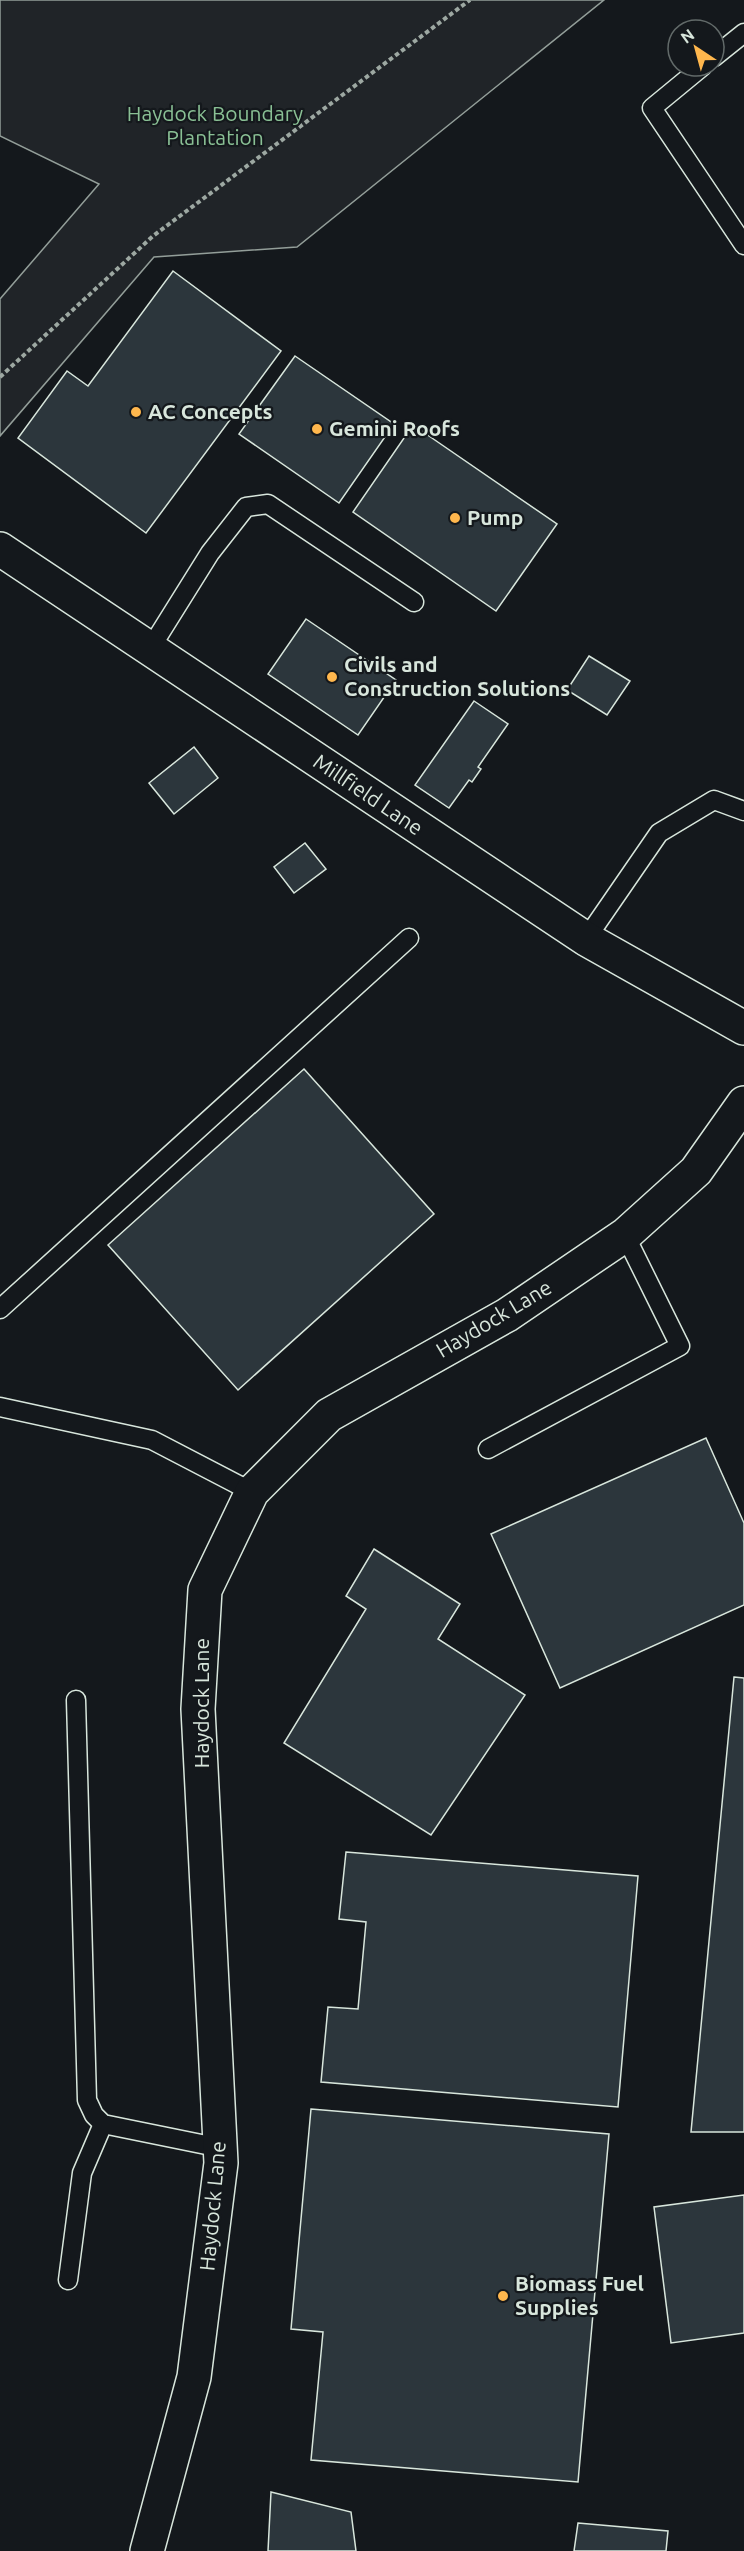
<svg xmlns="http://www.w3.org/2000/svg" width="744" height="2551" viewBox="0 0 744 2551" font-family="Ubuntu,sans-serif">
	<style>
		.green { fill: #202428; stroke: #939e99; stroke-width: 1.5 }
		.building { fill: #2c363c; stroke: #d8e6dc; stroke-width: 1.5 }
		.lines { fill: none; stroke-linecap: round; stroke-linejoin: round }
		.lane-casing { stroke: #d8e6dc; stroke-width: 21 }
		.secondary-casing { stroke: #d8e6dc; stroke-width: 36 }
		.path { stroke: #9da8a2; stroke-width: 4; stroke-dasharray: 4.5 3; stroke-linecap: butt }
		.lane { stroke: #14181c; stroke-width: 18 }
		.secondary { stroke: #14181c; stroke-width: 33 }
		.poi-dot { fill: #ffb74d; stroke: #14181c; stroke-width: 2 }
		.labels { text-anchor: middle; stroke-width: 4.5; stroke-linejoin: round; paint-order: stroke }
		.park-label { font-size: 21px; fill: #8ac095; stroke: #14181c }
		.poi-label { font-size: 21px; font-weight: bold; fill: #d8e6dc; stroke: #14181c; text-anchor: start }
		.street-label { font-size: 21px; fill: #d8e6dc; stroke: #14181c }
	</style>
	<rect width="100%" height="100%" fill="#14181c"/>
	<path class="green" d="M 0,0 L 604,0 L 297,247 L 154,257 L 0,436 L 0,299 L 99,184 L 0,136 Z"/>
	<path class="building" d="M 173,271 L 281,351 L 146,533 L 18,438 L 67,371 L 88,386 Z
		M 295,356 L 394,424 L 339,503 L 239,434 Z
		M 413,425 L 557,524 L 496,611 L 353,512 Z
		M 306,619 L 396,680 L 358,735 L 268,674 Z
		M 589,656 L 630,681 L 607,715 L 567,690 Z
		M 474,701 L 508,724 L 478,767 L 481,769 L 472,782 L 469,780 L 449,808 L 415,785 Z
		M 194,747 L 218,778 L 174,814 L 149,783 Z
		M 305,843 L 326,869 L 294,893 L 274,867 Z
		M 304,1069 L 434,1214 L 238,1390 L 108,1245 Z
		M 706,1438 L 744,1523 L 744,1605 L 560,1688 L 491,1534 Z
		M 374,1549 L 460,1604 L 438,1639 L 525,1695 L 431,1835 L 284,1743 L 366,1609 L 346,1596 Z
		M 734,1677 L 744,1678 L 744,2132 L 691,2132 Z
		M 346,1852 L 638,1876 L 618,2107 L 321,2082 L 328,2007 L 358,2009 L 366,1922 L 339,1919 Z
		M 311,2109 L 609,2134 L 578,2482 L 311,2460 L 323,2332 L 291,2329 Z
		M 744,2195 L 744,2333 L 671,2343 L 654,2207 Z
		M 271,2492 L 351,2512 L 356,2551 L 268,2551 Z
		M 578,2523 L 668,2531 L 666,2551 L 574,2551 Z"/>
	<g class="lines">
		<defs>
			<path id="lane" d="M 714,57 L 744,33
				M 703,66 L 652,108 L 744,245
				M 150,649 L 210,553 L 246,507 L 268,504 L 414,602
				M 586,939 L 659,833 L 714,800 L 744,811
				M 0,1309 L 409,938
				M 0,1407 L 152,1440 L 252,1492
				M 488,1449 L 680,1346 L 625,1235
				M 76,1700 L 87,2100 L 94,2115 L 103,2124 L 221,2148
				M 68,2280 L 82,2173 L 103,2124"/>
			<path id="secondary" d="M 0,549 L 586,939 L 744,1028
				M 147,2551 L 194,2377 L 221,2163 L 198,1709 L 205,1590 L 252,1492 L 329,1415 L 507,1315 L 625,1235 L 696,1171 L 744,1103"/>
		</defs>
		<use href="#lane" class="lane-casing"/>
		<use href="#secondary" class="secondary-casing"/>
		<path class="path" d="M 0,377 L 153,236 L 470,0"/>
		<use href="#lane" class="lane"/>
		<use href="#secondary" class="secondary"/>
	</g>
	<g class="poi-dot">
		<circle cx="136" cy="412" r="6"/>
		<circle cx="317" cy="429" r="6"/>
		<circle cx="455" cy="518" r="6"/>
		<circle cx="332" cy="677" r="6"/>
		<circle cx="503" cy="2296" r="6"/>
	</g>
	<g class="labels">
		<g class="park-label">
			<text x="215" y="121">Haydock Boundary<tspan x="215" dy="24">Plantation</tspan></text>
		</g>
		<g class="poi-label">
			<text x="148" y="419">AC Concepts</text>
			<text x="329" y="436">Gemini Roofs</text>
			<text x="467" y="525">Pump</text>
			<text x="344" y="672">Civils and<tspan x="344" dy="24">Construction Solutions</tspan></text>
			<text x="515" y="2291">Biomass Fuel<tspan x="515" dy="24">Supplies</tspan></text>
		</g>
		<g class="street-label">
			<text transform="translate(368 795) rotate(34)" y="7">Millfield Lane</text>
			<text transform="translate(494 1319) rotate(-31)" y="7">Haydock Lane</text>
			<text transform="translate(202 1703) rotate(-90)" y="7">Haydock Lane</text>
			<text transform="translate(213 2206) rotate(-85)" y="7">Haydock Lane</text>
		</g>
	</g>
	<g transform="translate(696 48) rotate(324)"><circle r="28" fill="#14181c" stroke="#626a69" stroke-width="1.5"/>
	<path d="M0-4.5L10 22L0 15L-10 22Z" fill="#ffb74d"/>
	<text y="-9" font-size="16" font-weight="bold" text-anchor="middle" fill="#d8e6dc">N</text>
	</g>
</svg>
